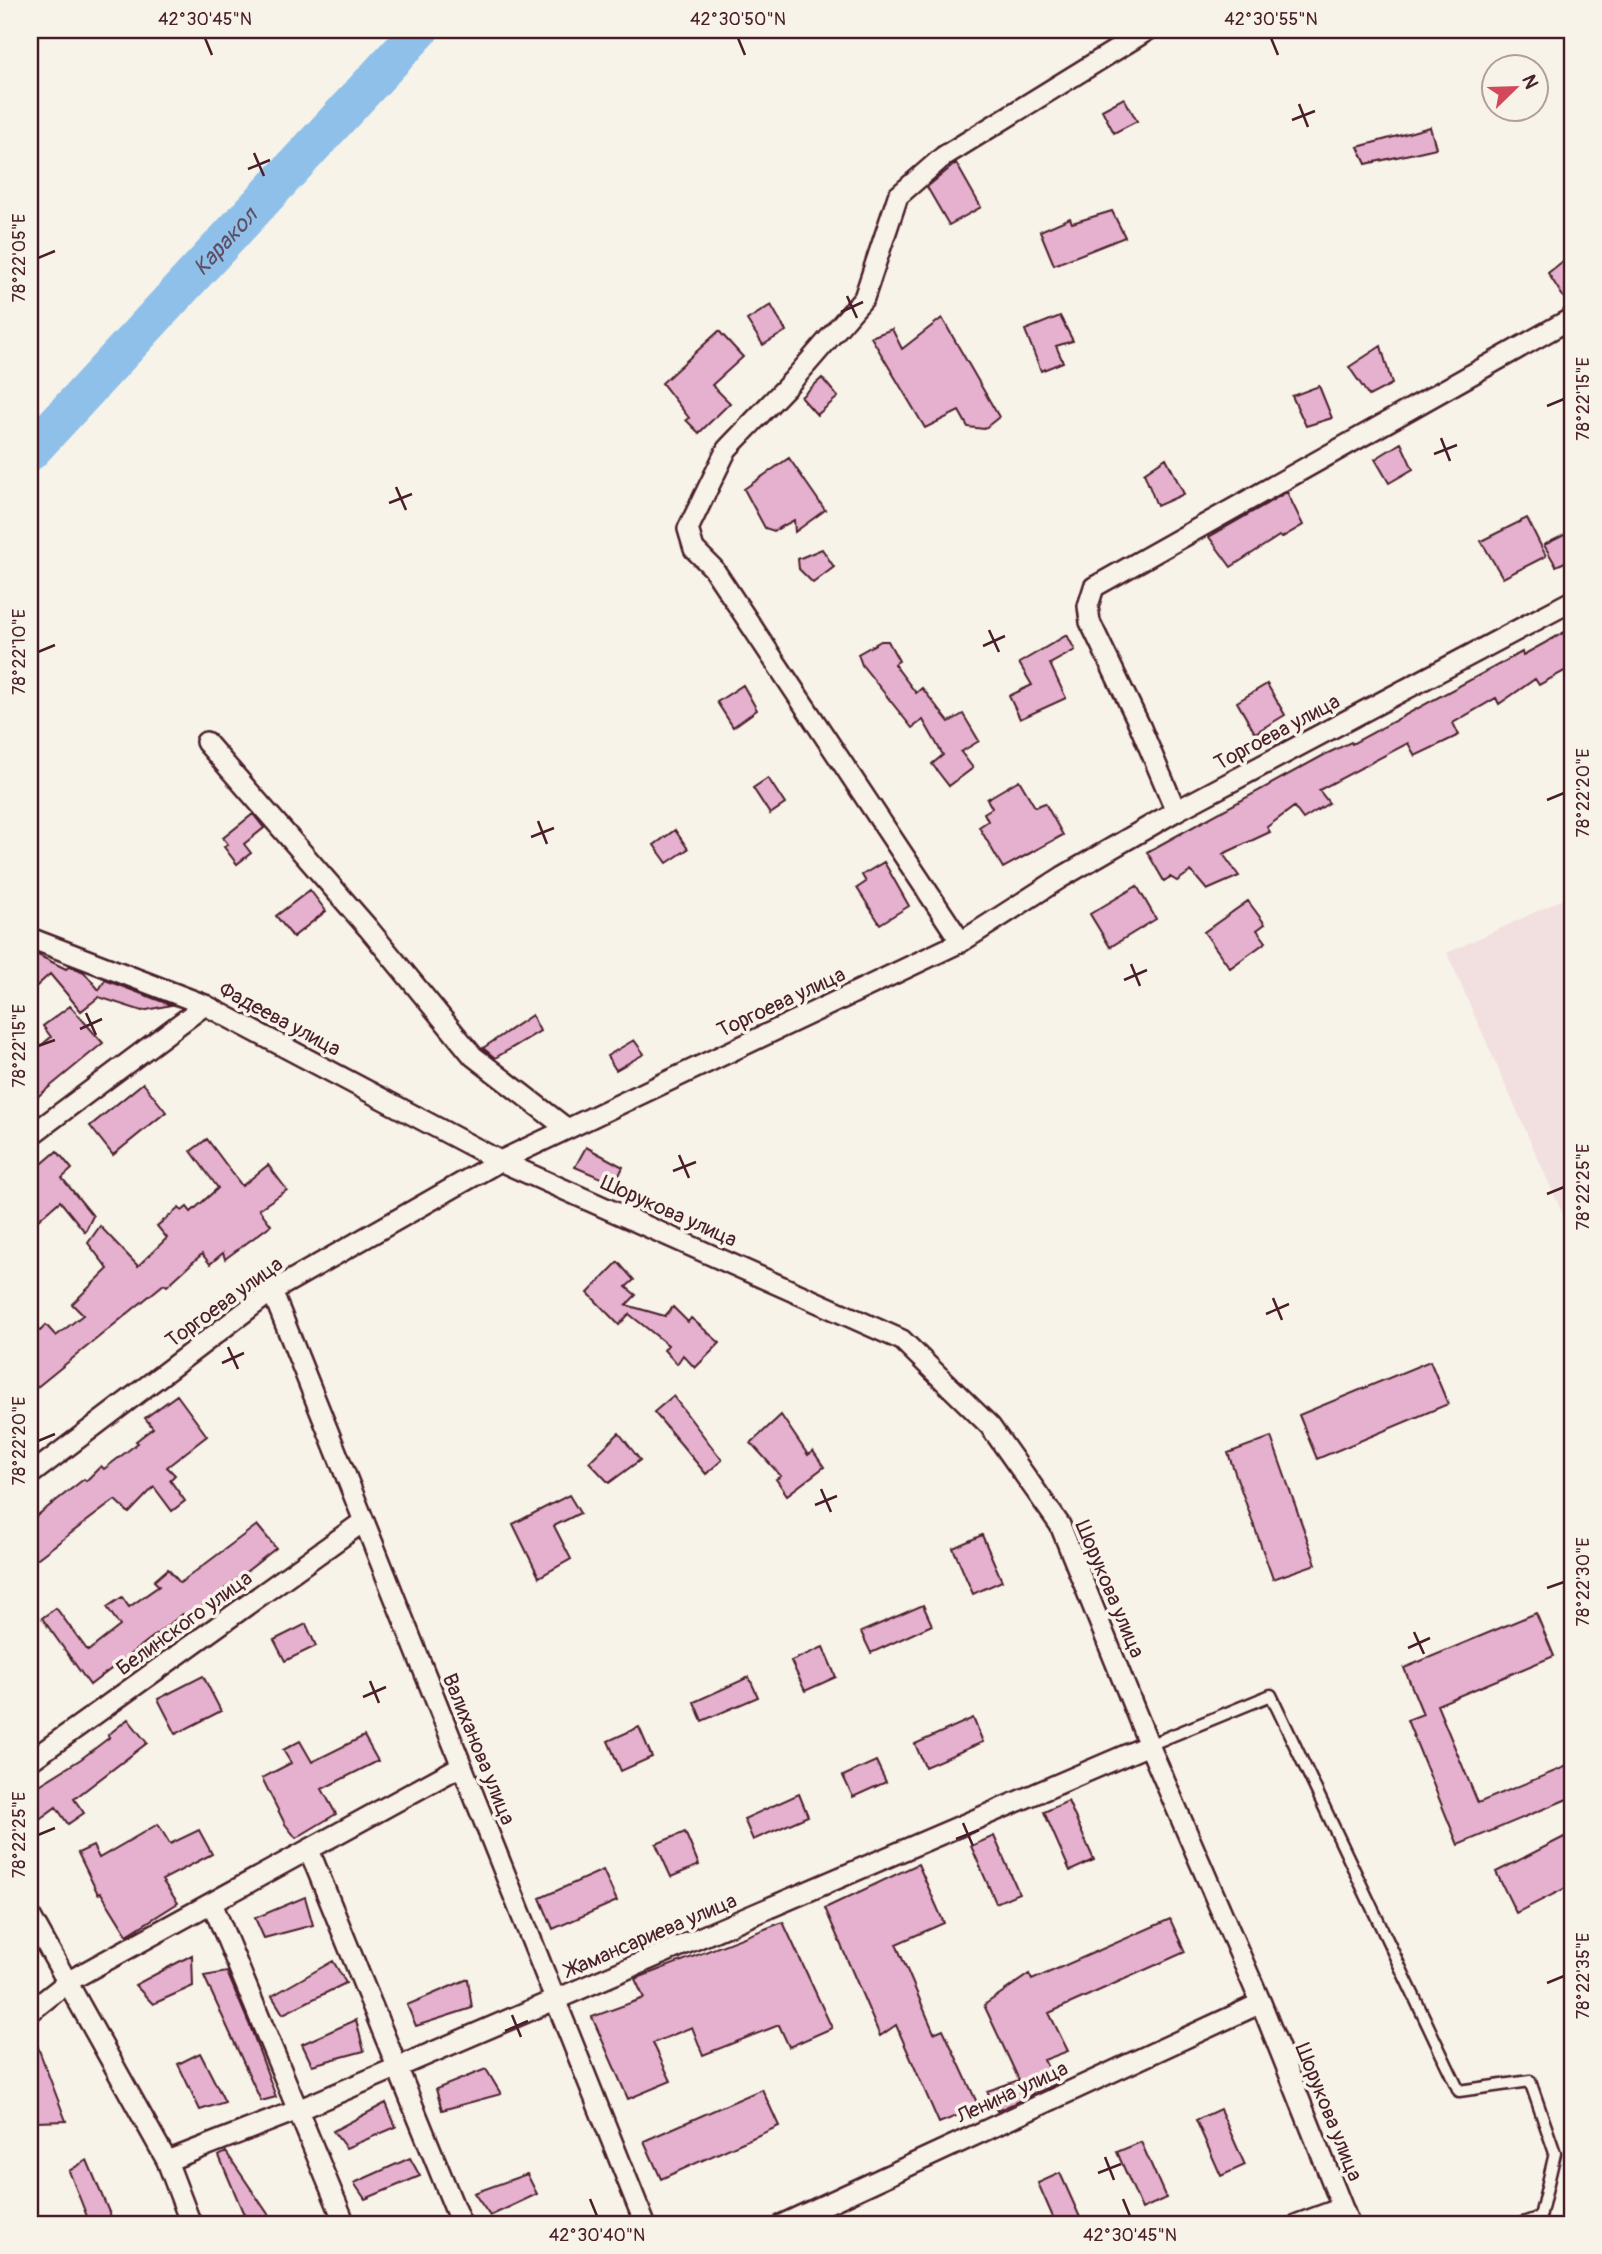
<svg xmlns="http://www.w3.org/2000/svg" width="1602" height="2254" viewBox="0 0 1602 2254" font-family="Pangolin,sans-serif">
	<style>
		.built { fill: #f2dfe0 }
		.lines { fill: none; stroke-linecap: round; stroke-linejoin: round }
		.river { stroke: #8ec0ea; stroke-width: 38 }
		.building { fill: #e5b1ce; stroke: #4a1f2b; stroke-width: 2 }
		.service-casing { stroke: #4a1f2b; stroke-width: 15 }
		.minor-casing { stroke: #4a1f2b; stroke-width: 24 }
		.service { stroke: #f7f3e8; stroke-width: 10 }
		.minor { stroke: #f7f3e8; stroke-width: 19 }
		.ticks { fill: none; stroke: #4a1f2b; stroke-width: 2.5 }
		.labels { text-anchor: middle; stroke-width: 7; stroke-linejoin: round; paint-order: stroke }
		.street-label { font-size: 21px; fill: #4a1f2b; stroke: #f7f3e8 }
		.water-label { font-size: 23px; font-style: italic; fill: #5e4f64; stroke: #f7f3e8 }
		.neatline { fill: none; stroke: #4a1f2b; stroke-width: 2.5 }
		.ticks-label { font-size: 18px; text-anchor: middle; fill: #4a1f2b }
	</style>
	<rect width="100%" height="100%" fill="#f7f3e8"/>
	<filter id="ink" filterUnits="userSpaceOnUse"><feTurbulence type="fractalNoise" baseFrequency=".0143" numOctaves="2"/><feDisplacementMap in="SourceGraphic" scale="14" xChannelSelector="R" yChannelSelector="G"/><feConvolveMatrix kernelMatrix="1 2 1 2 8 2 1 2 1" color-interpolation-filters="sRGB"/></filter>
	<g filter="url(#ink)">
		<path class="built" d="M 1572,895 L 1572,1235 L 1447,953 Z"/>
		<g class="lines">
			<path class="river" id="s1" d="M 30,452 L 420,30"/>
		</g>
		<path class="building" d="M 1124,98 L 1137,121 L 1114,133 L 1102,110 Z
			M 1430,127 L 1436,148 L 1366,164 L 1358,147 Z
			M 956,163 L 981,207 L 949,225 L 927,187 Z
			M 1112,211 L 1125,237 L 1054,265 L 1040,231 L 1070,218 L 1072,223 Z
			M 1572,254 L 1572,306 L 1569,306 L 1548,273 Z
			M 771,305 L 786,331 L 763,345 L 747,320 Z
			M 1060,316 L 1073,341 L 1056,346 L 1063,362 L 1041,371 L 1025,330 Z
			M 942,318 L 999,417 L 984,429 L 968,427 L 959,411 L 925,428 L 871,337 L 892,329 L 902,349 Z
			M 719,331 L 743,357 L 712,385 L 730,403 L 699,433 L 686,420 L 689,418 L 662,383 Z
			M 1381,346 L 1392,384 L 1369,396 L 1349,367 Z
			M 822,378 L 838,397 L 817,415 L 801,397 Z
			M 1319,386 L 1332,418 L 1306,426 L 1292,396 Z
			M 1401,443 L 1413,469 L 1389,483 L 1375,459 Z
			M 789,458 L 825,510 L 795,532 L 794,520 L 774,531 L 765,528 L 744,489 Z
			M 1166,458 L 1184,494 L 1157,506 L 1144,473 Z
			M 1287,492 L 1303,525 L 1281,538 L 1279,536 L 1231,567 L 1209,537 Z
			M 1527,518 L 1546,556 L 1503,578 L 1481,541 Z
			M 1572,531 L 1572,559 L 1556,566 L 1544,545 Z
			M 822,549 L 834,567 L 813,583 L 799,569 L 798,559 Z
			M 1572,628 L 1572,667 L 1539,685 L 1535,679 L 1499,704 L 1496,698 L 1453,723 L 1459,735 L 1415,756 L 1408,743 L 1319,790 L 1329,803 L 1303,819 L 1294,807 L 1267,827 L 1270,832 L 1223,854 L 1239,876 L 1207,890 L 1191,871 L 1177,881 L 1170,877 L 1164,881 L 1147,852 L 1324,755 L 1351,742 L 1352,744 L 1522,652 L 1523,655 Z
			M 1067,635 L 1075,650 L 1050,664 L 1066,698 L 1020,719 L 1009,696 L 1032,685 L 1019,663 Z
			M 881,641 L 888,641 L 899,661 L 894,664 L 916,693 L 922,688 L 949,722 L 963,714 L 979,741 L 961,752 L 973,768 L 949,786 L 932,764 L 943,755 L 923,720 L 912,728 L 862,665 L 858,654 Z
			M 1267,684 L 1285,715 L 1255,733 L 1237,702 Z
			M 743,685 L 757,710 L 733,727 L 717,702 Z
			M 768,778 L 785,804 L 770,814 L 753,788 Z
			M 1019,780 L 1035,807 L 1045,803 L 1063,835 L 1003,868 L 979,827 L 988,821 L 984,813 L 992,808 L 987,799 Z
			M 253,814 L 264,828 L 244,844 L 251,853 L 237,864 L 224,847 L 228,844 L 223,838 Z
			M 675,830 L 688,849 L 667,863 L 654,845 Z
			M 884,862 L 909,906 L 880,924 L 857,888 L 866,882 L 862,875 Z
			M 1137,886 L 1156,919 L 1110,947 L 1090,914 Z
			M 310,890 L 326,911 L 293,937 L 276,916 Z
			M 1248,901 L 1265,924 L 1257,930 L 1266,942 L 1230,968 L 1204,932 Z
			M 30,951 L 66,969 L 70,966 L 84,972 L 99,990 L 105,980 L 171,1005 L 142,1011 L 99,997 L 81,1011 L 50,974 L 30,992 Z
			M 70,1006 L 103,1043 L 30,1103 L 30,1055 L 51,1037 L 43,1026 Z
			M 532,1015 L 540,1031 L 495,1058 L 483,1048 Z
			M 634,1040 L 644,1054 L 616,1070 L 607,1056 Z
			M 143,1083 L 166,1112 L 113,1155 L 90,1126 Z
			M 207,1139 L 242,1186 L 268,1165 L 287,1190 L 259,1209 L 271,1225 L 225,1259 L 223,1253 L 210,1264 L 202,1254 L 167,1286 L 164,1284 L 30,1393 L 30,1319 L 40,1331 L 46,1325 L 56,1336 L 83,1315 L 72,1304 L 108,1269 L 88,1243 L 100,1226 L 138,1266 L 167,1238 L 157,1226 L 179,1208 L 182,1211 L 187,1207 L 191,1212 L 218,1188 L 191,1151 Z
			M 586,1147 L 623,1167 L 615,1184 L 575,1167 Z
			M 57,1151 L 72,1169 L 62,1178 L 93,1216 L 85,1232 L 60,1201 L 30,1227 L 30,1174 Z
			M 618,1262 L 634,1280 L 626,1287 L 636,1295 L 626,1305 L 665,1316 L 673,1307 L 688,1322 L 691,1318 L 720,1343 L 695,1368 L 683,1355 L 677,1364 L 664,1350 L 668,1345 L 629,1314 L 619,1325 L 588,1293 Z
			M 1430,1361 L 1448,1404 L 1317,1459 L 1299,1415 Z
			M 177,1395 L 207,1436 L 167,1467 L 175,1475 L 170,1480 L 185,1501 L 172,1511 L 154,1487 L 129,1513 L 115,1500 L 30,1564 L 30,1521 L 84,1479 L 86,1481 L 101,1466 L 104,1469 L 138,1443 L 136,1441 L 153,1428 L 145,1418 Z
			M 673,1396 L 722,1460 L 706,1474 L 654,1412 Z
			M 781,1415 L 808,1455 L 813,1451 L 824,1467 L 787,1495 L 776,1479 L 781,1476 L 751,1443 Z
			M 619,1433 L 640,1460 L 609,1483 L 589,1462 Z
			M 1271,1437 L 1316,1564 L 1273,1579 L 1228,1453 Z
			M 569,1495 L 580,1513 L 554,1526 L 571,1559 L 539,1577 L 513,1524 Z
			M 257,1525 L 276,1548 L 187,1619 L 183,1614 L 90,1685 L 42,1618 L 56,1608 L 88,1651 L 120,1626 L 107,1607 L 122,1597 L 129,1607 L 159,1586 L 154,1581 L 168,1569 L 180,1583 Z
			M 982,1535 L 1002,1581 L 973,1594 L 953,1548 Z
			M 923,1605 L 932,1625 L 871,1653 L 861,1632 Z
			M 1536,1613 L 1554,1656 L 1437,1705 L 1478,1803 L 1572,1764 L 1572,1797 L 1458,1845 L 1407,1720 L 1423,1714 L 1404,1668 Z
			M 306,1624 L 316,1646 L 285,1661 L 274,1640 Z
			M 823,1647 L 836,1677 L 805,1691 L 791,1661 Z
			M 203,1676 L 221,1711 L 176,1734 L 158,1699 Z
			M 749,1677 L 758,1697 L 702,1721 L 694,1702 Z
			M 973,1718 L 983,1742 L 925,1767 L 915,1744 Z
			M 128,1719 L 147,1743 L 74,1799 L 84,1813 L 68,1824 L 56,1807 L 30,1826 L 30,1791 L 81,1759 L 110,1737 L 108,1735 Z
			M 639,1727 L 652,1757 L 621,1771 L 608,1741 Z
			M 364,1736 L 378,1761 L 322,1789 L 336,1814 L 296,1838 L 285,1824 L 262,1778 L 291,1763 L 283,1750 L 300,1741 L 312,1762 Z
			M 876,1761 L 886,1782 L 853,1797 L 843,1776 Z
			M 799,1794 L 808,1816 L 753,1840 L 744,1819 Z
			M 1068,1801 L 1094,1860 L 1070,1871 L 1044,1812 Z
			M 158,1824 L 170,1844 L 199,1830 L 212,1854 L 162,1880 L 178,1903 L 127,1935 L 101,1893 L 98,1894 L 78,1853 L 93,1846 L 99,1858 Z
			M 685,1832 L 699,1865 L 671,1877 L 656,1844 Z
			M 1572,1833 L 1572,1885 L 1516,1913 L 1496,1872 Z
			M 994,1836 L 1019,1893 L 996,1903 L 971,1846 Z
			M 918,1864 L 944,1923 L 896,1944 L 934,2033 L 943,2029 L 979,2107 L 939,2123 L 896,2025 L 880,2036 L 825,1908 Z
			M 603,1870 L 617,1901 L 553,1929 L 540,1898 Z
			M 305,1897 L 313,1925 L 264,1938 L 255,1918 Z
			M 1170,1919 L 1185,1952 L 1049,2013 L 1068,2051 L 1044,2060 L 1056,2084 L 997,2111 L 987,2091 L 1019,2080 L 984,2005 L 1029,1974 L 1032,1980 Z
			M 783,1922 L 832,2028 L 789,2047 L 779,2025 L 703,2055 L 692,2027 L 653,2043 L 671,2081 L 628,2099 L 592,2017 L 644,1998 L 635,1979 Z
			M 192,1955 L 193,1986 L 153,2004 L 135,1985 Z
			M 333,1961 L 346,1983 L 283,2014 L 272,1996 Z
			M 227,1972 L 250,2026 L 276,2097 L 261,2101 L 204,1976 Z
			M 468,1979 L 472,2008 L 416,2026 L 407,2005 Z
			M 356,2020 L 364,2051 L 312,2065 L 302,2044 Z
			M 31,2029 L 66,2121 L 37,2122 L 30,2101 Z
			M 200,2053 L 225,2102 L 200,2110 L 178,2064 Z
			M 486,2069 L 501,2094 L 442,2110 L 436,2089 Z
			M 762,2089 L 779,2126 L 661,2179 L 644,2141 Z
			M 386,2103 L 396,2127 L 346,2148 L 333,2131 Z
			M 1220,2109 L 1245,2165 L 1221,2176 L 1196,2120 Z
			M 1141,2142 L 1166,2198 L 1142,2209 L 1117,2152 Z
			M 226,2152 L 270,2217 L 257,2224 L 248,2224 L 219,2156 Z
			M 410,2158 L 420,2176 L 365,2199 L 354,2183 Z
			M 87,2160 L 114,2224 L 90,2224 L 69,2171 Z
			M 1060,2173 L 1083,2224 L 1056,2224 L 1038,2183 Z
			M 527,2174 L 537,2194 L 490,2216 L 474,2193 Z"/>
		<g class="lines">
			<defs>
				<path id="service" d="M 1149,1745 L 1271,1695 L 1459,2091 L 1530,2081 L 1555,2153 L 1540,2217 L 1520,2224"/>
				<path id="minor" d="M 206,742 L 368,928 L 473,1056 L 566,1128
					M 1176,811 L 1140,726 L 1090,622 L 1088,606 L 1094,587 L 1572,318
					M 30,938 L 205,1005 L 500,1161 L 902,1340 L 990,1426 L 1060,1525 L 1149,1745 L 1261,2003 L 1349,2224
					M 961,942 L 713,568 L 694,549 L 688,529 L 727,449 L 793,380 L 864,298 L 898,196 L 944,156 L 1148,30
					M 30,1136 L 205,1005
					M 272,1291 L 645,2224
					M 30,1475 L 272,1291 L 500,1161 L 961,942 L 1062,877 L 1176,811 L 1572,601
					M 30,1761 L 364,1521
					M 309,1850 L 461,2224
					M 212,1903 L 345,2224
					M 30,1915 L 167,2161 L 191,2224
					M 30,2012 L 69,1981 L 461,1766
					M 167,2161 L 298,2110 L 1149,1745
					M 783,2224 L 1261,2003
					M 1298,2224 L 1342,2208"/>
			</defs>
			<use href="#service" class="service-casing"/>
			<use href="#minor" class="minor-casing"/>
			<use href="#service" class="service"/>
			<use href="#minor" class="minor"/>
		</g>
	</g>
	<path class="ticks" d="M 205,38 L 212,55M 738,38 L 745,55M 1271,38 L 1278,55M 1299,104 L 1308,127M 1292,120 L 1315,111M 254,153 L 264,176M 248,169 L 270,160M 38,258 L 55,251M 847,296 L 857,318M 841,312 L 863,302M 1547,406 L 1564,399M 1441,438 L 1450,461M 1434,454 L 1457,445M 396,487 L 406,510M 389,503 L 412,494M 989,630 L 999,652M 983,646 L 1005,636M 38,652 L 55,645M 1547,800 L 1564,793M 538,821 L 547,844M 531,837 L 554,828M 1131,964 L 1140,986M 1124,980 L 1147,970M 86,1013 L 96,1035M 80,1029 L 102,1019M 38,1046 L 55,1040M 679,1155 L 689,1178M 673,1171 L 696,1162M 1547,1194 L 1564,1187M 1273,1298 L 1282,1320M 1266,1314 L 1289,1304M 228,1347 L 238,1369M 222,1363 L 244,1353M 38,1441 L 55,1434M 821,1489 L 831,1512M 815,1505 L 837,1496M 1547,1588 L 1564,1582M 1414,1632 L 1424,1654M 1408,1648 L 1430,1638M 370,1681 L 379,1703M 363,1697 L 386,1687M 963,1823 L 973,1846M 38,1835 L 55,1828M 956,1839 L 979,1830M 1547,1983 L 1564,1976M 512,2015 L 521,2037M 505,2031 L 528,2021M 1105,2157 L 1114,2180M 1098,2173 L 1121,2164M 590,2199 L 597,2216M 1123,2199 L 1130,2216"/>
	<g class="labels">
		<g class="street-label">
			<text transform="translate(1277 732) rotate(-28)" y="7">Торгоева улица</text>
			<text transform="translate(781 1002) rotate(-25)" y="7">Торгоева улица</text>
			<text transform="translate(280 1019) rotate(28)" y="7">Фадеева улица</text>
			<text transform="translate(669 1211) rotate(24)" y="7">Шорукова улица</text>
			<text transform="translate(224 1302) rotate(-36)" y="7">Торгоева улица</text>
			<text transform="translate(1110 1589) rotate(67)" y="7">Шорукова улица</text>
			<text transform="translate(184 1623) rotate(-36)" y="7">Белинского улица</text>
			<text transform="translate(479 1749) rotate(68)" y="7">Валиханова улица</text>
			<text transform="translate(651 1935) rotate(-23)" y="7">Жамансариева улица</text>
			<text transform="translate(1012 2092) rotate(-25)" y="7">Ленина улица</text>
			<text transform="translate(1329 2112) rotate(68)" y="7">Шорукова улица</text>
		</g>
		<g class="water-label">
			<text dy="8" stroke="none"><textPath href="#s1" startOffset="287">Каракол</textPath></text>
		</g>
	</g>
	<rect width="1602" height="2254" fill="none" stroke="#f7f3e8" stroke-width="77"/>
	<g transform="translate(1515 88) rotate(67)"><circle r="33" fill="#f7f3e8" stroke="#b29e9c" stroke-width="2"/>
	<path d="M0-5L12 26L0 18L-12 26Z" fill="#d1495b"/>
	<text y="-10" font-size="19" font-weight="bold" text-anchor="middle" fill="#4a1f2b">N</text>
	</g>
	<rect x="38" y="38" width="1526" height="2178" class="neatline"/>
	<g class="ticks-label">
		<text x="205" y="25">42°30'45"N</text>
		<text x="738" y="25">42°30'50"N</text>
		<text x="1271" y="25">42°30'55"N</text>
		<text transform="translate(19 258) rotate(-90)" y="6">78°22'05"E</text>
		<text transform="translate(1583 399) rotate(-90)" y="6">78°22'15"E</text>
		<text transform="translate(19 652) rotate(-90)" y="6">78°22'10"E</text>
		<text transform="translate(1583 793) rotate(-90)" y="6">78°22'20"E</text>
		<text transform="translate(19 1046) rotate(-90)" y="6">78°22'15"E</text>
		<text transform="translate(1583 1187) rotate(-90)" y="6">78°22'25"E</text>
		<text transform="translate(19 1441) rotate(-90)" y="6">78°22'20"E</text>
		<text transform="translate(1583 1582) rotate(-90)" y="6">78°22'30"E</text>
		<text transform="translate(19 1835) rotate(-90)" y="6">78°22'25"E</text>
		<text transform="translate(1583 1976) rotate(-90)" y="6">78°22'35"E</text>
		<text x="597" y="2241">42°30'40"N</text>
		<text x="1130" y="2241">42°30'45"N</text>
	</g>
</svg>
